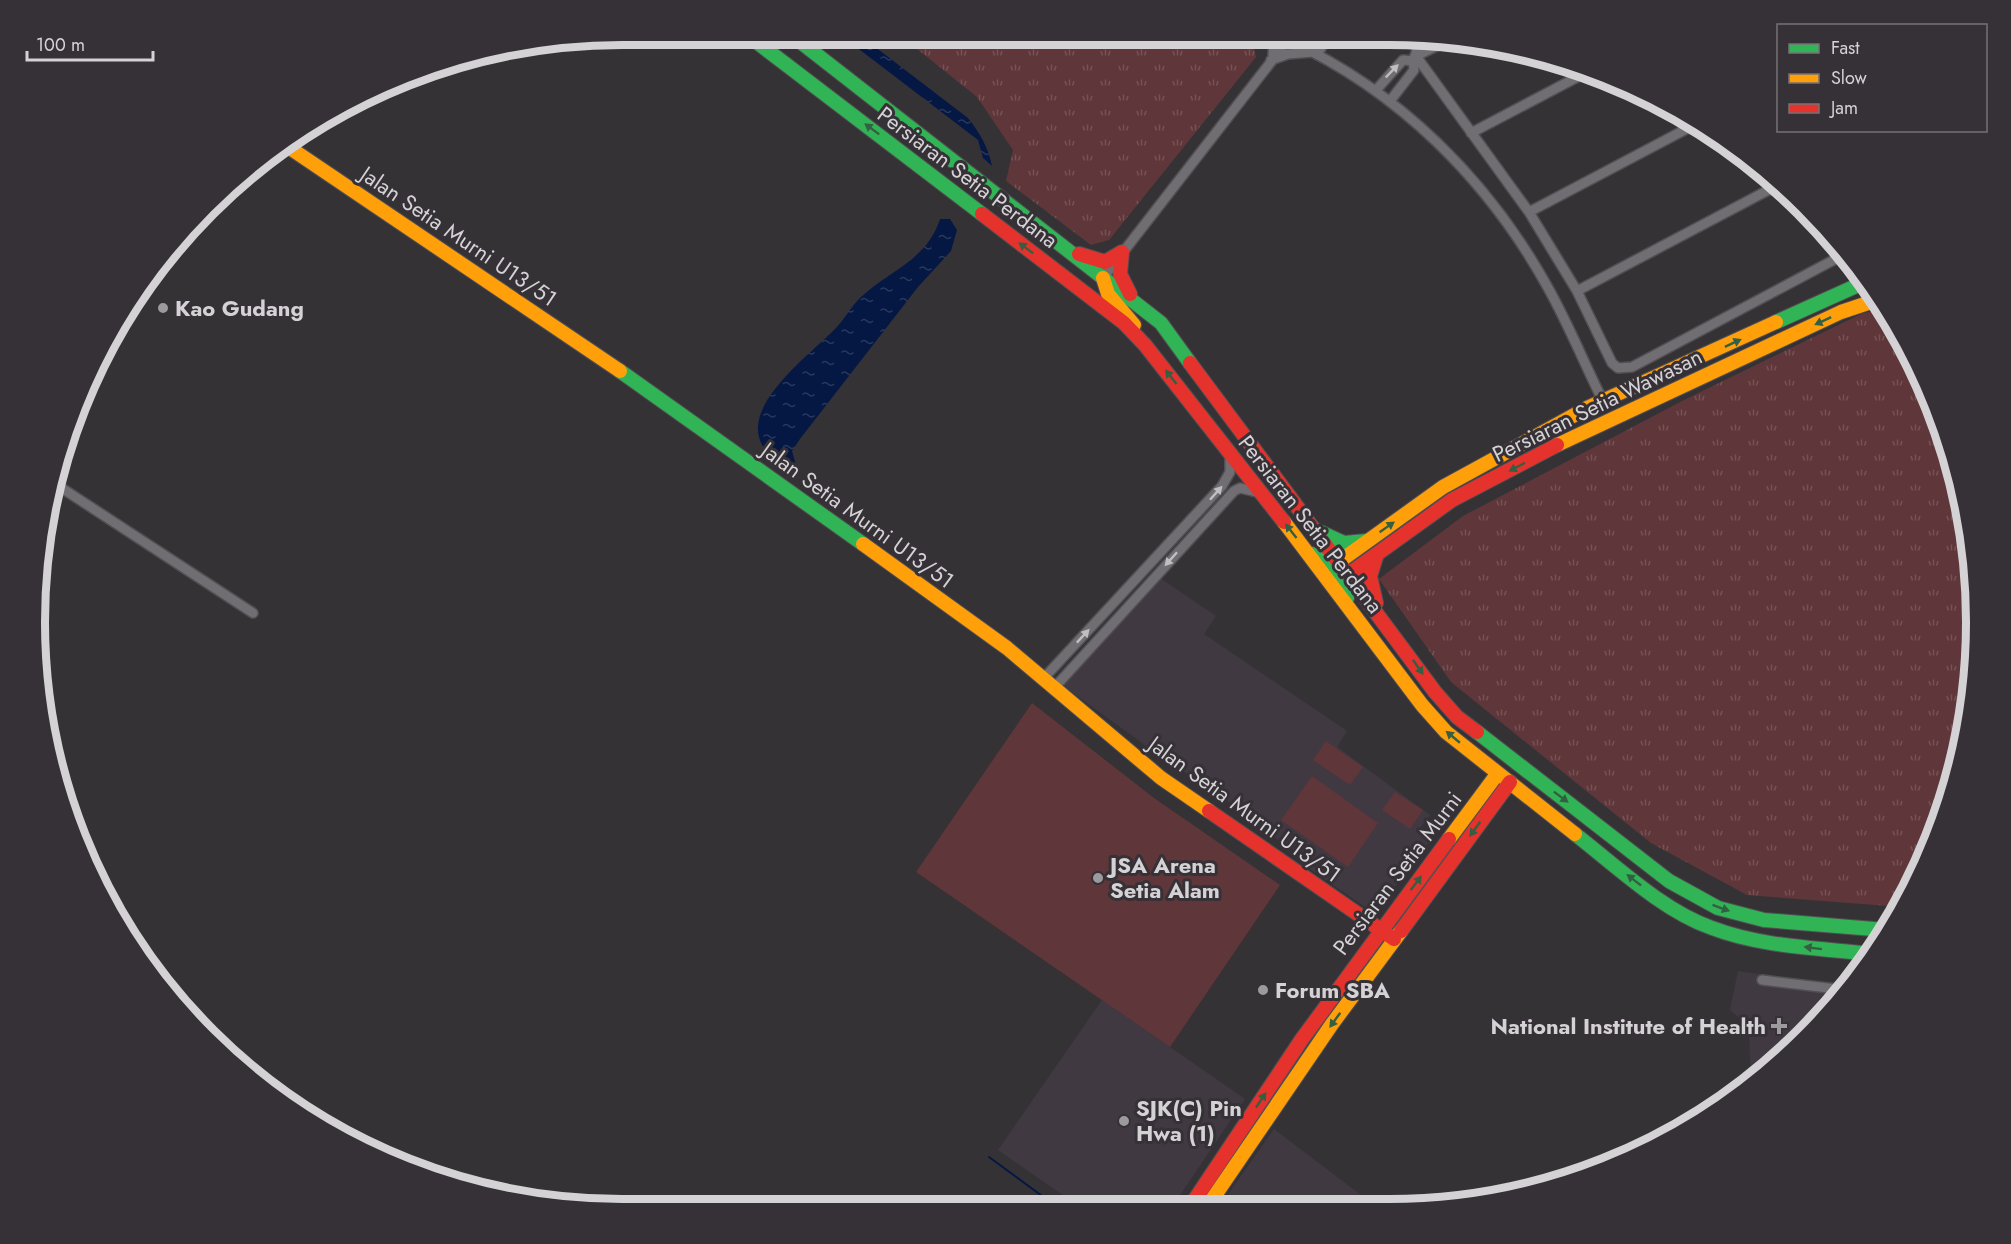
<svg xmlns="http://www.w3.org/2000/svg" width="2011" height="1244" viewBox="0 0 2011 1244" font-family="Jost,sans-serif">
	<style>
		.built { fill: #403942 }
		.grass { fill: url(#grass-tufts) }
		.pitch { fill: #5f3639 }
		.water { fill: url(#water-ripples) }
		.lines { fill: none; stroke-linecap: round; stroke-linejoin: round }
		.stream { stroke: #051843; stroke-width: 2 }
		.street-casing { stroke: #514f52; stroke-width: 12 }
		.fast-casing { stroke: #514f52; stroke-width: 16 }
		.slow-casing { stroke: #514f52; stroke-width: 16 }
		.jam-casing { stroke: #514f52; stroke-width: 16 }
		.street { stroke: #706e72; stroke-width: 9 }
		.fast { stroke: #30b455; stroke-width: 14 }
		.slow { stroke: #ff9f0a; stroke-width: 14 }
		.jam { stroke: #e5322d; stroke-width: 14 }
		.oneway { fill: #c0bec1 }
		.oneway2 { fill: #345f42 }
		.poi-dot { fill: #9c9a9d; stroke: #363137; stroke-width: 2 }
		.labels { text-anchor: middle; stroke-width: 6; stroke-linejoin: round; paint-order: stroke }
		.street-label { font-size: 22px; fill: #d4d2d5; stroke: #363137 }
		.poi-label { font-size: 22px; font-weight: bold; fill: #d4d2d5; stroke: #363137; text-anchor: start }
		.rim { fill: none; stroke: #d4d2d5; stroke-width: 8 }
	</style>
	<defs>
		<pattern id="grass-tufts" width="24" height="20" patternUnits="userSpaceOnUse" patternTransform="scale(1.5)"><rect width="24" height="20" fill="#5f3639"/><path d="M3 7l-1-3M5 7V3M7 7l1-3M15 17l-1-3M17 17v-4M19 17l1-3" fill="none" stroke="#755255"/></pattern>
		<pattern id="water-ripples" width="26" height="14" patternUnits="userSpaceOnUse" patternTransform="scale(1.5)"><rect width="26" height="14" fill="#051843"/><path d="M2 4q2-2 4 0t4 0M15 11q2-2 4 0t4 0" fill="none" stroke="#29395d"/></pattern>
	</defs>
	<rect width="100%" height="100%" fill="#353236"/>
	<path class="built" d="M 1160,578 L 1216,616 L 1204,634 L 1347,731 L 1337,747 L 1430,815 L 1420,828 L 1433,837 L 1382,904 L 1365,907 L 1307,867 L 1306,858 L 1240,815 L 1241,810 L 1156,753 L 1062,685 Z
		M 1738,971 L 1849,987 L 1777,1063 L 1751,1082 L 1749,1031 L 1742,1020 L 1730,1010 Z
		M 1102,1000 L 1245,1099 L 1172,1207 L 1080,1207 L 998,1150 Z
		M 1274,1129 L 1378,1208 L 1219,1207 Z"/>
	<path class="grass" d="M 906,40 L 1252,40 L 1256,57 L 1109,240 L 1091,245 L 1006,181 L 1013,150 L 977,97 Z
		M 1885,310 L 1898,328 L 1945,433 L 1971,545 L 1975,660 L 1957,774 L 1916,882 L 1901,907 L 1747,895 L 1651,843 L 1451,682 L 1379,579 L 1463,516 L 1684,400 L 1863,313 Z"/>
	<path class="pitch" d="M 1032,703 L 1154,798 L 1280,885 L 1170,1047 L 916,872 Z
		M 1326,741 L 1363,767 L 1350,785 L 1313,760 Z
		M 1312,776 L 1378,823 L 1348,867 L 1281,820 Z
		M 1395,792 L 1423,810 L 1410,829 L 1382,810 Z"/>
	<path class="water" d="M 847,40 L 866,40 L 968,118 C 980,133 988,147 992,166 L 983,158 L 978,140 Z
		M 940,219 L 950,219 L 957,230 L 951,251 L 918,287 L 800,439 L 792,451 L 796,465 L 792,470 C 709,429 799,365 835,329 C 845,319 851,306 861,297 C 890,270 927,260 940,219 Z"/>
	<g class="lines">
		<path class="stream" d="M 989,1157 L 1057,1207"/>
		<defs>
			<path id="street" d="M 1288,40 C 1399,91 1488,180 1547,286 C 1568,323 1584,363 1603,401
				M 1318,53 L 1326,40
				M 1273,55 L 1274,40
				M 1416,56 L 1529,212 L 1577,291 L 1612,363 L 1618,368 L 1632,367 L 1845,254
				M 1416,56 L 1451,39
				M 1271,60 L 1288,54 L 1313,52
				M 1377,89 L 1403,60 L 1413,61
				M 1390,101 L 1414,70 L 1413,61 L 1421,39
				M 1471,133 L 1587,72
				M 1529,212 L 1694,125
				M 1103,278 L 1288,40
				M 1577,291 L 1778,185
				M 57,485 L 253,613
				M 1043,679 L 1222,486 L 1230,472 L 1230,454
				M 1054,688 L 1234,491 L 1240,488 L 1261,493
				M 1762,980 L 1845,990"/>
			<path id="fast" d="M 754,40 L 982,214
				M 798,40 L 1161,323 L 1190,363
				M 1776,322 L 1865,282
				M 620,371 L 863,544
				M 1316,530 L 1344,543 L 1366,541
				M 1312,554 L 1337,572 L 1347,598
				M 1477,732 L 1669,881 L 1718,908 L 1764,920 L 1886,930
				M 1575,834 C 1616,866 1663,911 1712,928 C 1762,947 1818,948 1871,954"/>
			<path id="slow" d="M 284,144 L 620,371
				M 1103,278 L 1108,294 L 1134,325
				M 1557,445 L 1841,312 L 1877,300
				M 1284,522 L 1422,705 L 1446,732 L 1575,834
				M 863,544 L 1007,648 L 1161,778 L 1209,811
				M 1340,561 L 1443,487 L 1589,407 L 1776,322
				M 1449,839 L 1498,773
				M 1207,1207 L 1332,1024 L 1401,931"/>
			<path id="jam" d="M 982,214 L 1124,323 L 1145,345 L 1284,522
				M 1122,252 L 1120,274 L 1130,294
				M 1079,254 L 1105,262 L 1122,252
				M 1190,363 L 1435,692 L 1457,717 L 1477,732
				M 1349,574 L 1452,500 L 1557,445
				M 1376,603 L 1370,576 L 1377,554
				M 1209,811 L 1394,939
				M 1401,931 L 1510,782
				M 1190,1207 L 1302,1039 L 1449,839"/>
		</defs>
		<use href="#street" class="street-casing"/>
		<use href="#fast" class="fast-casing"/>
		<use href="#slow" class="slow-casing"/>
		<use href="#jam" class="jam-casing"/>
		<use href="#street" class="street"/>
		<use href="#fast" class="fast"/>
		<use href="#slow" class="slow"/>
		<use href="#jam" class="jam"/>
	</g>
	<defs><path id="oneway-solid" d="M-6-.8H1V-3.2L6.5 0L1 3.2V.8H-6Z" transform="scale(1.5)"/></defs>
	<g class="oneway">
		<use href="#oneway-solid" transform="translate(1392 71) rotate(-46)"/>
		<use href="#oneway-solid" transform="translate(1216 493) rotate(-48)"/>
		<use href="#oneway-solid" transform="translate(1171 559) rotate(132)"/>
		<use href="#oneway-solid" transform="translate(1083 636) rotate(-47)"/>
	</g>
	<g class="oneway2">
		<use href="#oneway-solid" transform="translate(872 129) rotate(-143)"/>
		<use href="#oneway-solid" transform="translate(1026 248) rotate(-143)"/>
		<use href="#oneway-solid" transform="translate(1823 321) rotate(155)"/>
		<use href="#oneway-solid" transform="translate(1733 343) rotate(-25)"/>
		<use href="#oneway-solid" transform="translate(1171 377) rotate(-128)"/>
		<use href="#oneway-solid" transform="translate(1517 467) rotate(152)"/>
		<use href="#oneway-solid" transform="translate(1387 527) rotate(-35)"/>
		<use href="#oneway-solid" transform="translate(1291 531) rotate(-128)"/>
		<use href="#oneway-solid" transform="translate(1418 667) rotate(55)"/>
		<use href="#oneway-solid" transform="translate(1453 737) rotate(-140)"/>
		<use href="#oneway-solid" transform="translate(1561 797) rotate(37)"/>
		<use href="#oneway-solid" transform="translate(1475 829) rotate(126)"/>
		<use href="#oneway-solid" transform="translate(1634 880) rotate(-142)"/>
		<use href="#oneway-solid" transform="translate(1416 883) rotate(-53)"/>
		<use href="#oneway-solid" transform="translate(1721 908) rotate(20)"/>
		<use href="#oneway-solid" transform="translate(1813 948) rotate(-173)"/>
		<use href="#oneway-solid" transform="translate(1335 1020) rotate(126)"/>
		<use href="#oneway-solid" transform="translate(1261 1100) rotate(-56)"/>
	</g>
	<g class="poi-dot">
		<circle cx="163" cy="308" r="6"/>
		<circle cx="1098" cy="878" r="6"/>
		<circle cx="1263" cy="990" r="6"/>
		<path d="M1776 1017h6v6h6v6h-6v6h-6v-6h-6v-6h6z"/>
		<circle cx="1124" cy="1121" r="6"/>
	</g>
	<g class="labels">
		<g class="street-label">
			<text transform="translate(968 177) rotate(37)" y="8">Persiaran Setia Perdana</text>
			<text transform="translate(459 236) rotate(34)" y="8">Jalan Setia Murni U13/51</text>
			<text transform="translate(1597 405) rotate(-26)" y="8">Persiaran Setia Wawasan</text>
			<text transform="translate(858 515) rotate(36)" y="8">Jalan Setia Murni U13/51</text>
			<text transform="translate(1311 524) rotate(52)" y="8">Persiaran Setia Perdana</text>
			<text transform="translate(1245 809) rotate(36)" y="8">Jalan Setia Murni U13/51</text>
			<text transform="translate(1397 873) rotate(-53)" y="8">Persiaran Setia Murni</text>
		</g>
		<g class="poi-label">
			<text x="175" y="316">Kao Gudang</text>
			<text x="1110" y="873">JSA Arena<tspan x="1110" dy="25">Setia Alam</tspan></text>
			<text x="1275" y="998">Forum SBA</text>
			<text x="1766" y="1034" text-anchor="end">National Institute of Health</text>
			<text x="1136" y="1116">SJK(C) Pin<tspan x="1136" dy="25">Hwa (1)</tspan></text>
		</g>
	</g>
	<path d="M0 0H2011V1244H0ZM622 45H1389A577 577 0 0 1 1966 622V622A577 577 0 0 1 1389 1199H622A577 577 0 0 1 45 622V622A577 577 0 0 1 622 45Z" fill="#363137" fill-rule="evenodd"/>
	<path class="rim" d="M622 45H1389A577 577 0 0 1 1966 622V622A577 577 0 0 1 1389 1199H622A577 577 0 0 1 45 622V622A577 577 0 0 1 622 45Z"/>
	<rect x="1777" y="24" width="210" height="108" fill="#363137" stroke="#757176" stroke-width="1.5"/>
	<rect x="1789" y="44" width="30" height="9" fill="#30b455" stroke="#757176" stroke-width="1.5"/>
	<text x="1831" y="54" font-size="18" fill="#d4d2d5">Fast</text>
	<rect x="1789" y="74" width="30" height="9" fill="#ff9f0a" stroke="#757176" stroke-width="1.5"/>
	<text x="1831" y="84" font-size="18" fill="#d4d2d5">Slow</text>
	<rect x="1789" y="104" width="30" height="9" fill="#e5322d" stroke="#757176" stroke-width="1.5"/>
	<text x="1831" y="114" font-size="18" fill="#d4d2d5">Jam</text>
	<path d="M27 51v9h126v-9" fill="none" stroke="#d4d2d5" stroke-width="3"/>
	<text x="36" y="51" font-size="18" fill="#d4d2d5" stroke="#363137" stroke-width="4.5" paint-order="stroke">100 m</text>
</svg>
